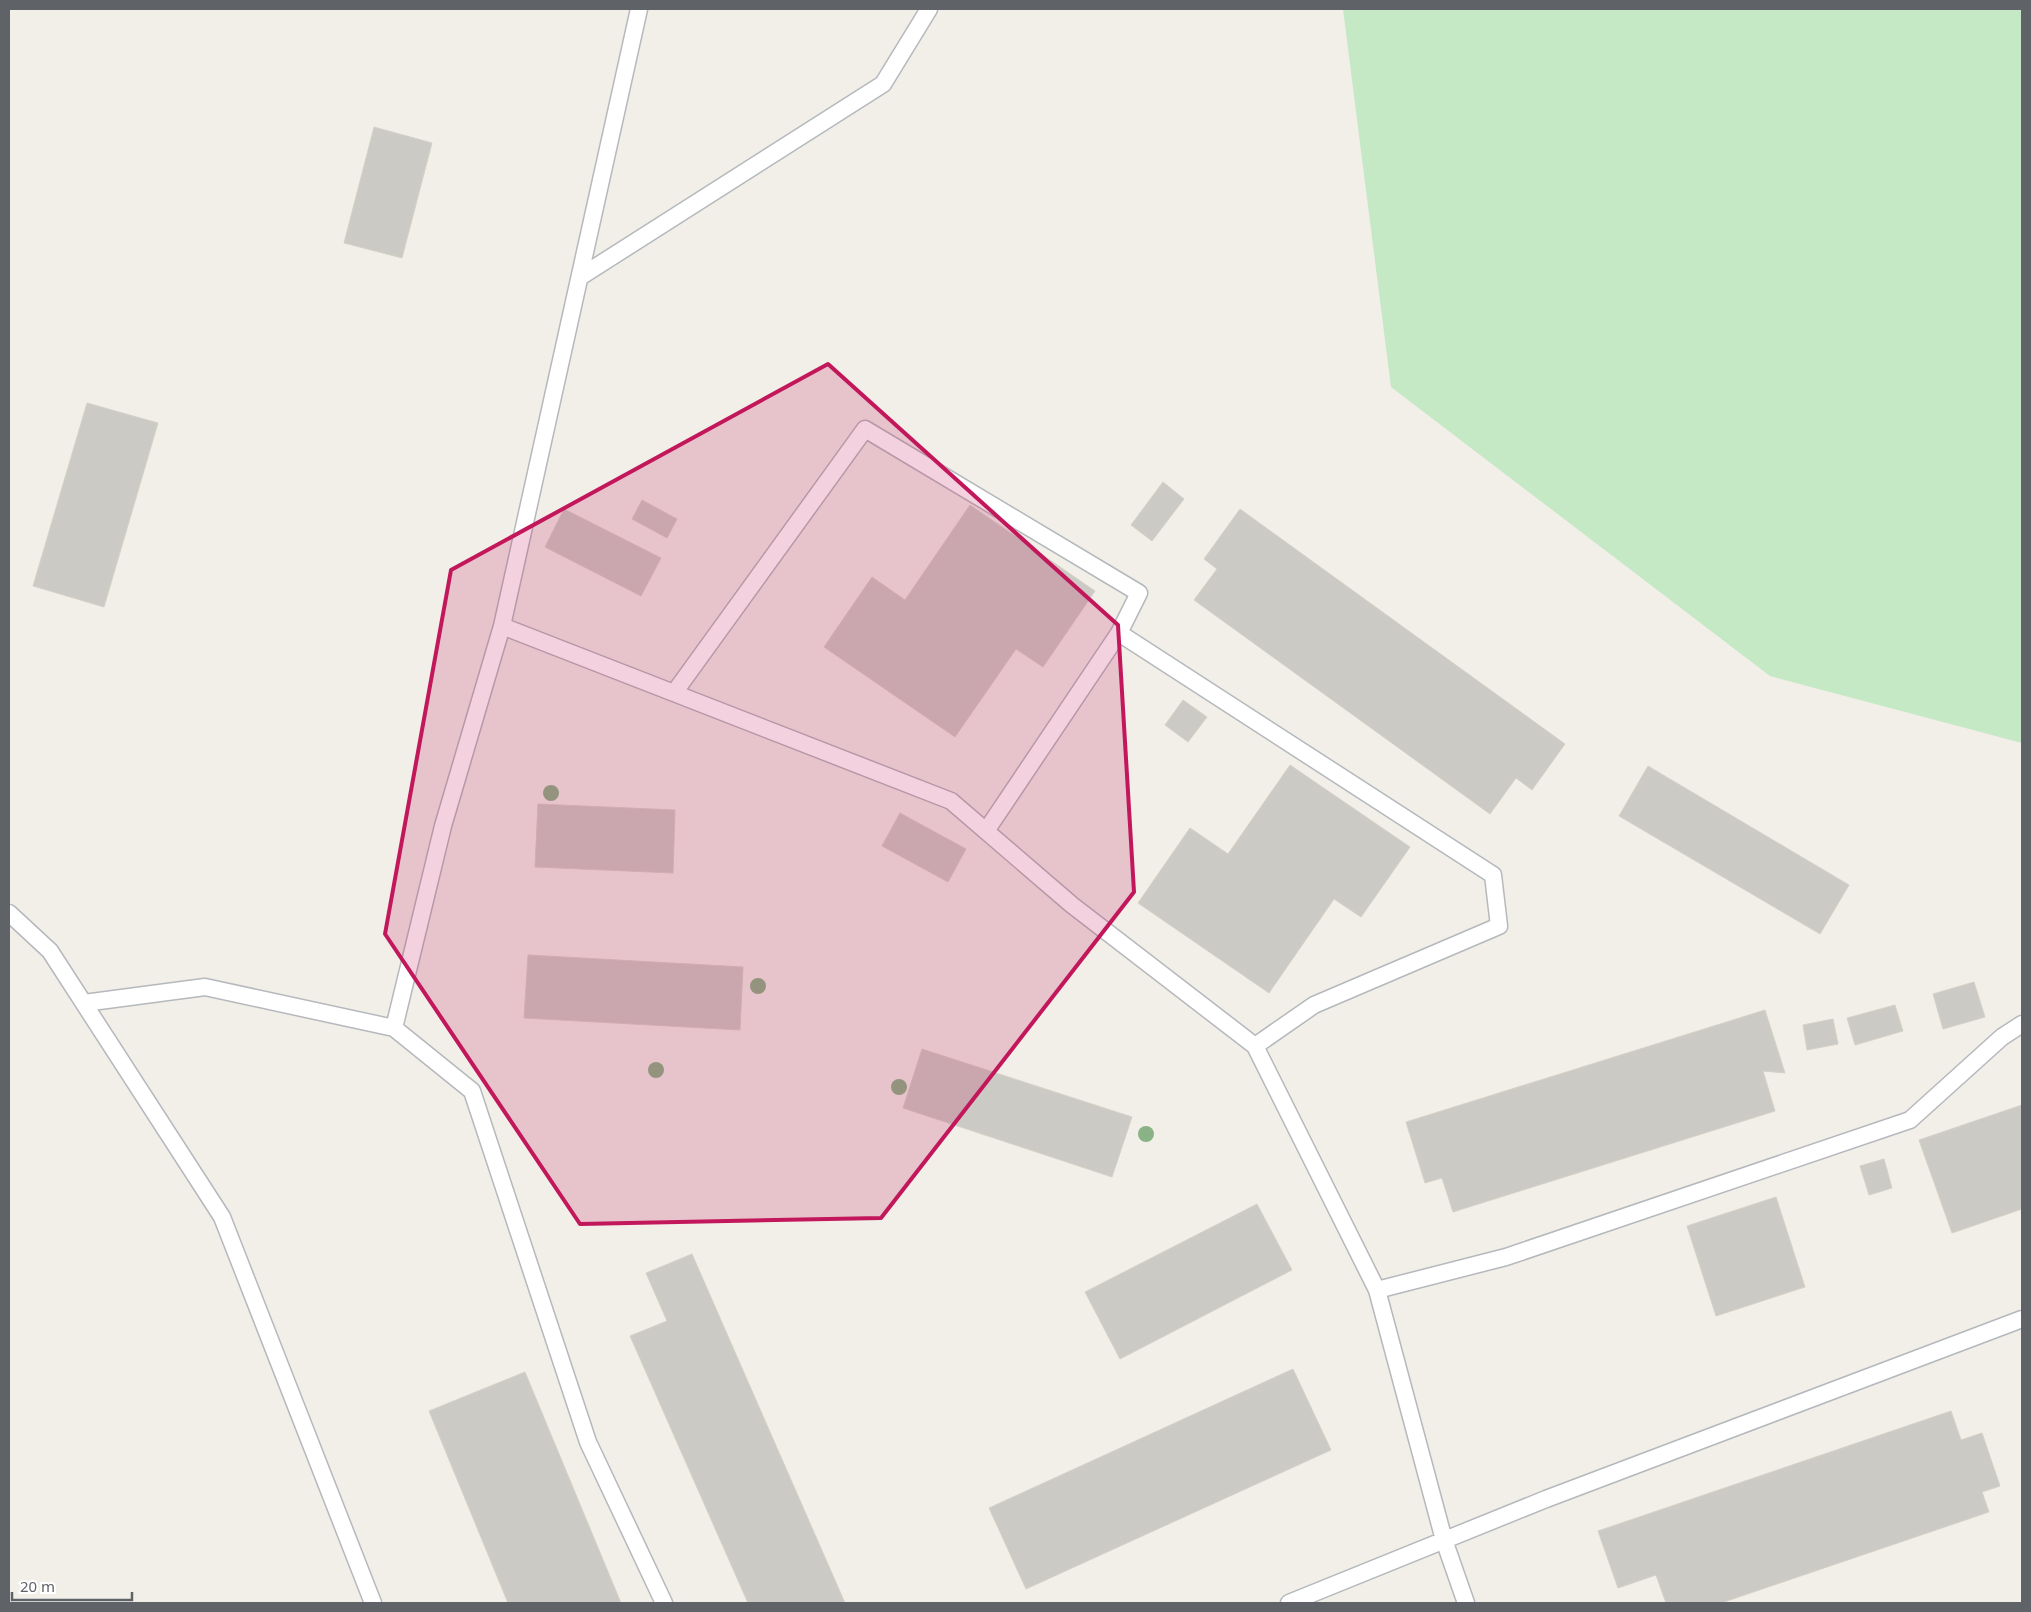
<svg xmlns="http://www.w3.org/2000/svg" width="2031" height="1612" viewBox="0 0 2031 1612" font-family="'Noto Sans',sans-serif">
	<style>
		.green { fill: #c5e8c5 }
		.building { fill: #cccac5; stroke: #d6d1c6 }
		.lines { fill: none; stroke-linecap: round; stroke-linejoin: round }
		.service-casing { stroke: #b5b8bc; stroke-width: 19 }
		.service { stroke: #fff; stroke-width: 16 }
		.tree { fill: #89b387 }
		.marked { fill: #c2185b; fill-opacity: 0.2; stroke: #c2185b; stroke-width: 4; stroke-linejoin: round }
	</style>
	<rect width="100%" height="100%" fill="#f1efe8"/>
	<path class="green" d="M 1343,9 L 2022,9 L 2022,743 L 1770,676 L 1391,387 Z"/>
	<path class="building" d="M 374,127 L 432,143 L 402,258 L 344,243 Z
		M 87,403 L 158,423 L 104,607 L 33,586 Z
		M 1163,482 L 1184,499 L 1152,541 L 1131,525 Z
		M 642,500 L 677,519 L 667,538 L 632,519 Z
		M 970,505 L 1095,591 L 1043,667 L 1016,649 L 955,737 L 824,647 L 872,577 L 905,600 Z
		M 564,509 L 661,558 L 641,596 L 545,547 Z
		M 1240,509 L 1565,744 L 1532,790 L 1516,778 L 1490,814 L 1194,600 L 1217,569 L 1204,559 Z
		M 1183,700 L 1207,717 L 1188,742 L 1165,725 Z
		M 1290,765 L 1410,847 L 1361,917 L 1334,899 L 1269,993 L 1138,903 L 1190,828 L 1228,854 Z
		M 1648,766 L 1849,885 L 1820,934 L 1619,816 Z
		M 538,804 L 675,810 L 673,873 L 535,867 Z
		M 900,813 L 966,849 L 948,882 L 882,846 Z
		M 528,955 L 743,967 L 740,1030 L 524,1018 Z
		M 1974,982 L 1985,1017 L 1943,1029 L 1933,994 Z
		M 1895,1005 L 1903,1031 L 1855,1045 L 1847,1018 Z
		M 1765,1010 L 1785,1073 L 1763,1071 L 1775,1111 L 1453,1212 L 1442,1178 L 1425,1183 L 1406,1122 Z
		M 1833,1019 L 1838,1044 L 1807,1050 L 1803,1025 Z
		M 922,1049 L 1132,1117 L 1112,1177 L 903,1108 Z
		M 2022,1105 L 2022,1209 L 1952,1233 L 1919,1140 Z
		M 1884,1159 L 1892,1188 L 1869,1195 L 1860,1166 Z
		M 1776,1197 L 1805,1287 L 1716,1316 L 1687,1226 Z
		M 1257,1204 L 1292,1270 L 1120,1359 L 1085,1292 Z
		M 692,1254 L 845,1603 L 748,1603 L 630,1336 L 667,1321 L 646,1273 Z
		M 1293,1369 L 1331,1450 L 1026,1589 L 989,1508 Z
		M 525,1372 L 621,1603 L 508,1603 L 429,1411 Z
		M 1951,1411 L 1961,1440 L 1982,1433 L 2000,1486 L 1982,1492 L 1989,1512 L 1721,1603 L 1666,1603 L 1656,1575 L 1618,1588 L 1598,1531 Z"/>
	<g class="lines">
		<defs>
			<path id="service" d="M 580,277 L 883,84 L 929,9
				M 502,626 L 951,801 L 1072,905 L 1255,1046 L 1377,1290 L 1444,1540 L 1466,1603
				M 674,693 L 865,429 L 1139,593 L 1119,633
				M 986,831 L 1119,633 L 1493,875 L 1499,926 L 1314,1005 L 1255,1046
				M 9,913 L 50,951 L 222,1217 L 373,1603
				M 84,1003 L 205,987 L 394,1028 L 472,1091 L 588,1442 L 664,1603
				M 394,1028 L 443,826 L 502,626 L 639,9
				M 1377,1290 L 1506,1257 L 1910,1120 L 2002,1037 L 2022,1024
				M 1289,1603 L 1546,1499 L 2022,1319"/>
		</defs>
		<use href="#service" class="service-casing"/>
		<use href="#service" class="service"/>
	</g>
	<g class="tree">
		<circle cx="551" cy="793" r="8"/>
		<circle cx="758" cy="986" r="8"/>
		<circle cx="656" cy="1070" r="8"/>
		<circle cx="899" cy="1087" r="8"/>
		<circle cx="1146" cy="1134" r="8"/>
	</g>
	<path class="marked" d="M 828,364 L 1118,625 L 1134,892 L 881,1218 L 580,1224 L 385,934 L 451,570 Z"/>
	<rect width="2031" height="1612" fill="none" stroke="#5f6368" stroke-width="20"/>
	<path d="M12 1592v8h120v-8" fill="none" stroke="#5f6368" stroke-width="2.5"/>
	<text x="20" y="1592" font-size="15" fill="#5f6368" stroke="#ffffff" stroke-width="4" paint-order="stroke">20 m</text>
</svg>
